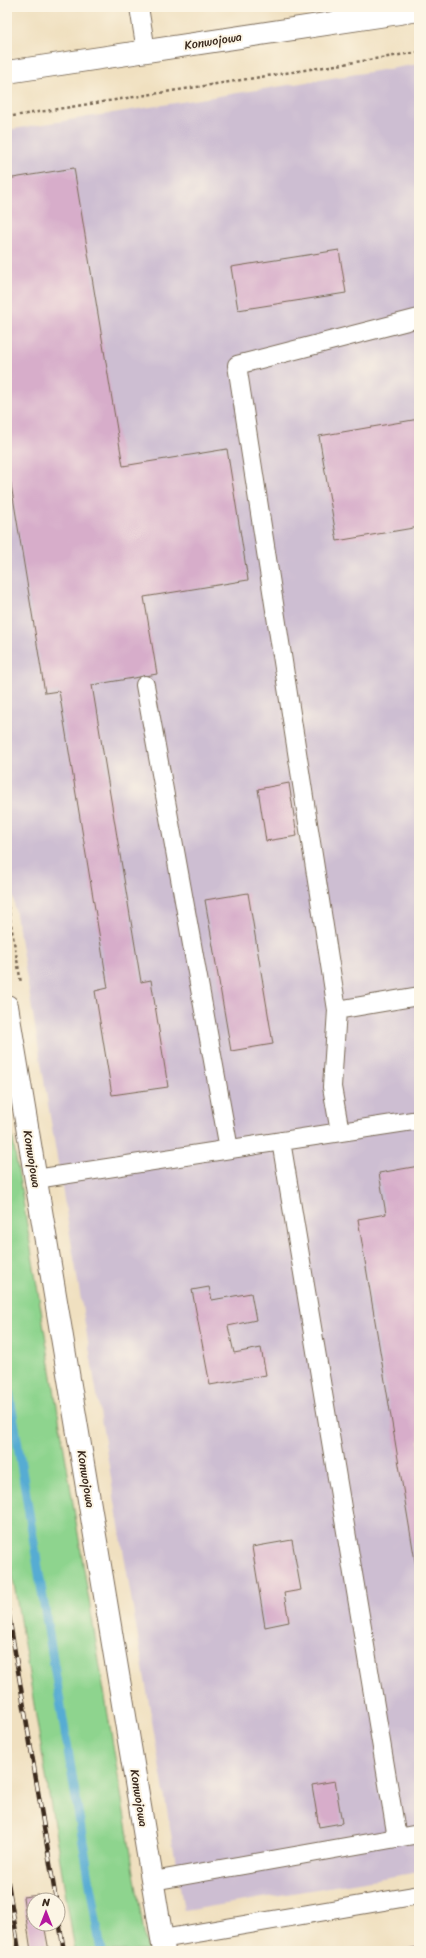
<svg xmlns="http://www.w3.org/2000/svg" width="426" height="1958" viewBox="0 0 426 1958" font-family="Sriracha,sans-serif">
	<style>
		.industrial { fill: #cdbed2 }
		.green { fill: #8ed48e; stroke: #647f56 }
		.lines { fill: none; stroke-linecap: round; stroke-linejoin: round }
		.stream { stroke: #57acd3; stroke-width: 9 }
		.building { fill: #d7adca }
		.service-casing { stroke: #7a6a57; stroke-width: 20 }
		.minor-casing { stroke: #7a6a57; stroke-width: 24 }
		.path { stroke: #7a6a57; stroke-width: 2.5; stroke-dasharray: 3 3; stroke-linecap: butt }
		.service { stroke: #fff; stroke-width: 18 }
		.minor { stroke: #fff; stroke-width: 22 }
		.rail-casing { stroke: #3b2a1e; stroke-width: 4.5 }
		.rail { stroke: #fcf5e5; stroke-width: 3; stroke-dasharray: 9; stroke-linecap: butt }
		.labels { text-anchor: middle; stroke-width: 4; stroke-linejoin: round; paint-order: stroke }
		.street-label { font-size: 12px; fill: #3b2a1e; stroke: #fcf5e5 }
	</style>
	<rect width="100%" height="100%" fill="#fcf5e5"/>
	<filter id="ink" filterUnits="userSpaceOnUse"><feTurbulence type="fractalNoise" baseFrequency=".025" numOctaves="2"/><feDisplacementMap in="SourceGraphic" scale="8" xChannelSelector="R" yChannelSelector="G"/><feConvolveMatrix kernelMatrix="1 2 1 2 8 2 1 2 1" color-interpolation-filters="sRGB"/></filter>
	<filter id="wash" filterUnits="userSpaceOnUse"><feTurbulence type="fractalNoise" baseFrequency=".012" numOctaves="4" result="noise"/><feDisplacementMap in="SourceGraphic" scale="16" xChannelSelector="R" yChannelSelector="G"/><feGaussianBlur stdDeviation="0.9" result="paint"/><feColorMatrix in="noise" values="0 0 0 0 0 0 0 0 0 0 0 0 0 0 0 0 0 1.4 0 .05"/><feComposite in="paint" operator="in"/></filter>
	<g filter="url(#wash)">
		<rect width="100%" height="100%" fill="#f0e0c0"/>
		<path class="industrial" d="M 419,64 L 419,1872 L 184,1911 L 7,861 L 7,130 Z"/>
		<path class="green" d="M 7,1104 L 147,1951 L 75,1951 L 7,1542 Z"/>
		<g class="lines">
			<path class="stream" d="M 7,1379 L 101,1951"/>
		</g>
		<g id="blocks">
			<path class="building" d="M 74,168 L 123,466 L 227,449 L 248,580 L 144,597 L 157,674 L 92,685 L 141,982 L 151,980 L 168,1087 L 112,1095 L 95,991 L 108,988 L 59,691 L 45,693 L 7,460 L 7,179 Z
				M 339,250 L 346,293 L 238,310 L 231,267 Z
				M 419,419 L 419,527 L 337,541 L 319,436 Z
				M 289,783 L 297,836 L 266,841 L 258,789 Z
				M 248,893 L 273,1044 L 231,1051 L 205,900 Z
				M 419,1166 L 419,1578 L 418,1579 L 358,1219 L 386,1214 L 379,1173 Z
				M 209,1287 L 212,1300 L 251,1293 L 256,1320 L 228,1326 L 234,1353 L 261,1348 L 266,1375 L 210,1385 L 192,1290 Z
				M 292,1540 L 301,1590 L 284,1593 L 289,1622 L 265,1627 L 252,1547 Z
				M 335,1781 L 342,1823 L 319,1827 L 312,1785 Z
				M 39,1895 L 40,1900 L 34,1900 L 34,1924 L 44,1924 L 49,1951 L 31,1951 L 23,1897 Z
				M 419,1947 L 419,1951 L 399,1951 L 399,1950 Z"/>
		</g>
	</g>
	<g filter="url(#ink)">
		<use href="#blocks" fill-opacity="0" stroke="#7a6a57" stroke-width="1"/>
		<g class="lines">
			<defs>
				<path id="service" d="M 139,7 L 146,51
					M 145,685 L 229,1149
					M 337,1010 L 237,365 L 419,318
					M 340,1132 L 332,1087 L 337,1010 L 419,996
					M 281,1141 L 397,1838
					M 36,1179 L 419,1120
					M 153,1881 L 419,1834
					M 162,1939 L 419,1895"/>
				<path id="minor" d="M 7,72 L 419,10
					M 7,1006 L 164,1951"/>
			</defs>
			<use href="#service" class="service-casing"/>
			<use href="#minor" class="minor-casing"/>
			<path class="path" d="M 7,117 L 419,52
				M 7,901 L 21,983"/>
			<use href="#service" class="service"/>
			<use href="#minor" class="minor"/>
			<defs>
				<path id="rail" d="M 7,1604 L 56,1900
					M 7,1876 L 19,1951
					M 58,1915 L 64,1951"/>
			</defs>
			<use href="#rail" class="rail-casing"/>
			<use href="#rail" class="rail"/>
		</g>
	</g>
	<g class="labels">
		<g class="street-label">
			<text transform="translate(213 41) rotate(-9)" y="4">Konwojowa</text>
			<text transform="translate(32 1159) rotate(81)" y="4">Konwojowa</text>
			<text transform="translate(86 1479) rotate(81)" y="4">Konwojowa</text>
			<text transform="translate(139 1798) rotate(81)" y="4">Konwojowa</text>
		</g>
	</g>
	<rect width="426" height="1958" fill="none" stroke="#fcf5e5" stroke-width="24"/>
	<g transform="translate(46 1912)"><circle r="19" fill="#fcf5e5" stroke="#afa495"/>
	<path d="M0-3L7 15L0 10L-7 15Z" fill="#b5179e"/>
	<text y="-6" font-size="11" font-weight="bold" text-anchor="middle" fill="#3b2a1e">N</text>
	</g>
</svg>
